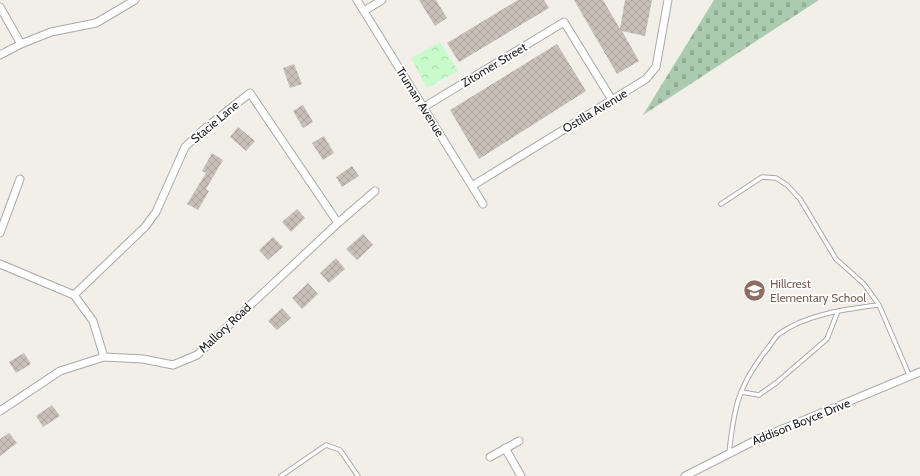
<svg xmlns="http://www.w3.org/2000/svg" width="920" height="476" viewBox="0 0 920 476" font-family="Cabin,sans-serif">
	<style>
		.cemetery { fill: url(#cemetery-stones) }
		.park { fill: url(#park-crowns) }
		.building { fill: url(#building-cross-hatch) }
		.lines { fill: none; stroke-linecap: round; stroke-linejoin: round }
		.lane-casing { stroke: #a9a9a9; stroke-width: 5.5 }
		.street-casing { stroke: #a9a9a9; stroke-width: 9 }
		.lane { stroke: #fff; stroke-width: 3.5 }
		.street { stroke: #fff; stroke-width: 7 }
		.labels { text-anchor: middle; stroke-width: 3.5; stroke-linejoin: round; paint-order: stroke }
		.street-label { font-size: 12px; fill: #222; stroke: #fff }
		.education-label { font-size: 12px; fill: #785e54; stroke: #fff; text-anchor: start }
	</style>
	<defs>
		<pattern id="cemetery-stones" width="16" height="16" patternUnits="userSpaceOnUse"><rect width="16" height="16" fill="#aacbaf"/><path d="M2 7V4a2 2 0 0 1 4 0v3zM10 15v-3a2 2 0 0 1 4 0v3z" fill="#92ae96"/></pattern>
		<pattern id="park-crowns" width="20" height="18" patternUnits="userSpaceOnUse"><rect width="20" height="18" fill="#c8facc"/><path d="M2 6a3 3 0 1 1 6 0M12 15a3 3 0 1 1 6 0" fill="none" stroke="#acd6af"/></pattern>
		<pattern id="building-cross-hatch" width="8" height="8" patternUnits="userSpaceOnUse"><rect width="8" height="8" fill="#c7bfb8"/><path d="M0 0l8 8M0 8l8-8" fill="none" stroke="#aba49e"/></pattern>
	</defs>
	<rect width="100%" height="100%" fill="#f2efe9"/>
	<path class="cemetery" d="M 714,0 L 819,0 L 643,115 Z"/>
	<path class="park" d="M 440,42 L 458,71 L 427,88 L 411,58 Z"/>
	<path class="building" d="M 419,0 L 436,0 L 447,18 L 435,26 Z
		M 518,0 L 544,0 L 549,8 L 459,62 L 447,43 Z
		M 574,0 L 603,0 L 620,29 L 625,0 L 652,0 L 645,36 L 622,31 L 639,61 L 617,74 Z
		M 557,44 L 586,91 L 479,159 L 450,110 Z
		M 294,64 L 302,84 L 290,88 L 283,68 Z
		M 303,105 L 313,122 L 303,128 L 293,111 Z
		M 238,127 L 255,141 L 246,151 L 230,137 Z
		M 324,136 L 334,153 L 323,160 L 312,143 Z
		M 212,153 L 223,160 L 206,189 L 209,191 L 198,210 L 187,204 L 206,173 L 202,171 Z
		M 352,166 L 359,176 L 342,187 L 336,177 Z
		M 297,209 L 305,218 L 291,232 L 282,222 Z
		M 363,234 L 373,245 L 357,260 L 346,249 Z
		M 273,237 L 283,247 L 268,260 L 259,250 Z
		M 336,258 L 345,269 L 329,283 L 320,273 Z
		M 308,283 L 318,294 L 302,309 L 292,298 Z
		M 282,308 L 291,318 L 277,330 L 268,321 Z
		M 24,353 L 31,364 L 16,373 L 9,362 Z
		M 52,405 L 60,416 L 43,427 L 36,416 Z
		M 9,433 L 17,443 L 0,456 L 0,439 Z"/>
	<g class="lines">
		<defs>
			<path id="lane" d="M 721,204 L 762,177 L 776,178 L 787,185 L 800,199 L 836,259 L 864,284 L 879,305
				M 741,392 L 759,395 L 776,383 L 827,339 L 838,311
				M 729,453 C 734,409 737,389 764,353 C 769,348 774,338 779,334 C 806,314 847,309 879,305 L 910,377
				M 281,476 L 326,445 L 340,450 L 358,476"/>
			<path id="street" d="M 357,0 L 483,204
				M 0,7 L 21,44
				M 364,11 L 382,0
				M 0,55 L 21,44 L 51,32 L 96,23 L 135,0
				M 424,107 L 564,22 L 612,100
				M 472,186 L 646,79 L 656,67 L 668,0
				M 0,233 L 20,179
				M 0,264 L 74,295 L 93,321 L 104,357
				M 74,295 L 145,227 L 156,212 L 185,147 L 203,130 L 250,93 L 338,223
				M 0,411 L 60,371 L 104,357 L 143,359 L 173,365 L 197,355 L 338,223 L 375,191
				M 505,448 L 521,476
				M 490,457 L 519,441
				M 685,476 L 756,440 L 920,372"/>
		</defs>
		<use href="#lane" class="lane-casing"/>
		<use href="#street" class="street-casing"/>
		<use href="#lane" class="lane"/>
		<use href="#street" class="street"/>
	</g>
	<defs>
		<symbol id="school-disc" viewBox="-11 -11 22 22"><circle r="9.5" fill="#8d6e63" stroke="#fff"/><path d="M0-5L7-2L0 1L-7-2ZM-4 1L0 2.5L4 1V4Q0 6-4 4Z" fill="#fff"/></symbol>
	</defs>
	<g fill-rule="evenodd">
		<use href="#school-disc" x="742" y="278" width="25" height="25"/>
	</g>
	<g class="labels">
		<g class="street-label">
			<text transform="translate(494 65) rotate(-31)" y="4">Zitomer Street</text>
			<text transform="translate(420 102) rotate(58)" y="4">Truman Avenue</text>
			<text transform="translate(595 111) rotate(-31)" y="4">Ostilla Avenue</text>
			<text transform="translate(215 122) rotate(-40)" y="4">Stacie Lane</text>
			<text transform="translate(225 328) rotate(-43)" y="4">Mallory Road</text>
			<text transform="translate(801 422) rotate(-22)" y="4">Addison Boyce Drive</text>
		</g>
		<g class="education-label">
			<text x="770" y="288">Hillcrest<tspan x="770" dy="14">Elementary School</tspan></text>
		</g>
	</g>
</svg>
